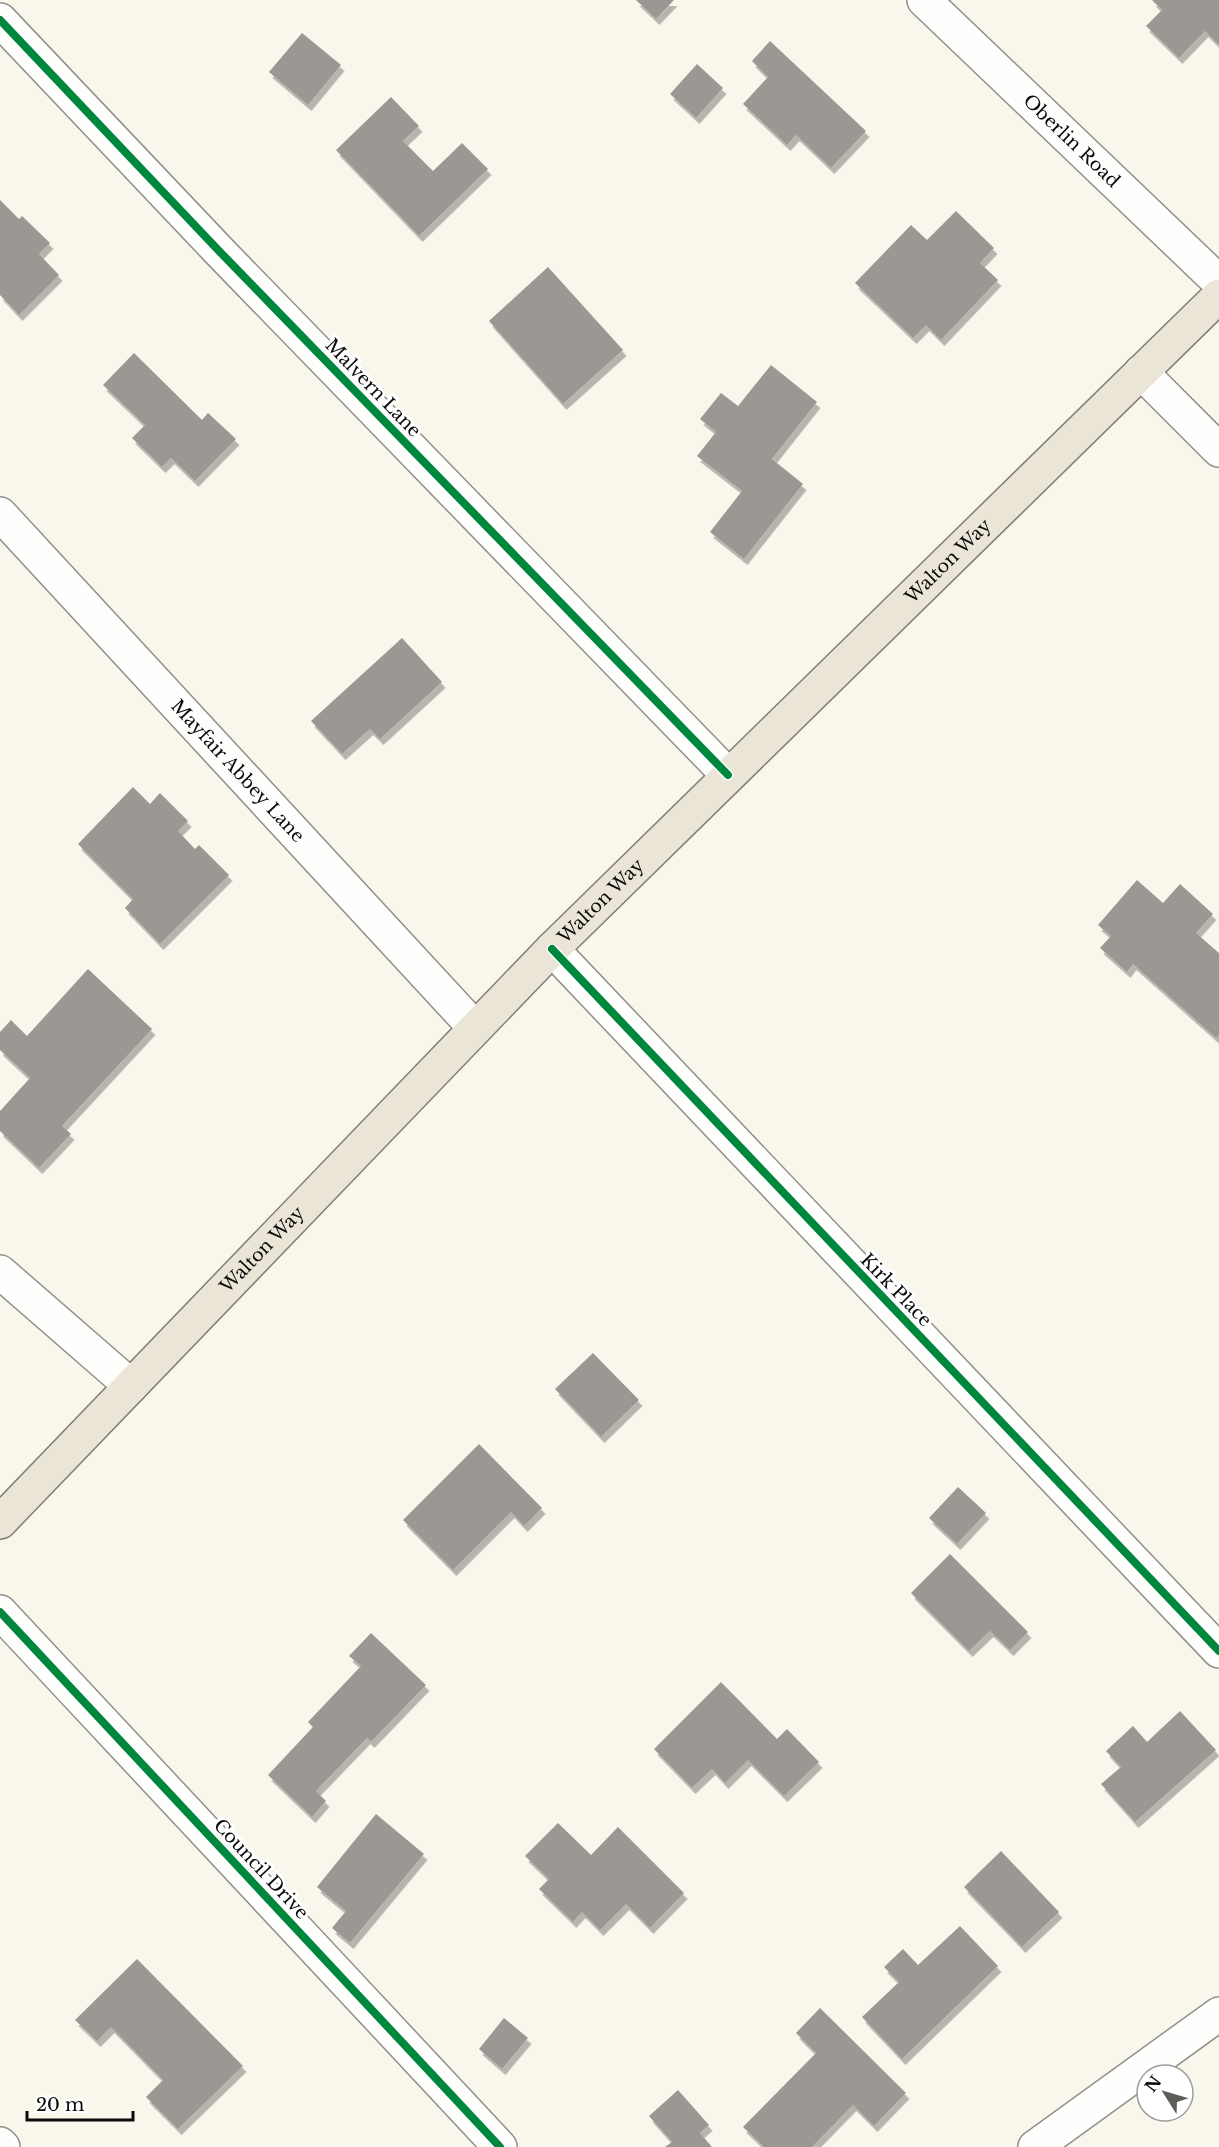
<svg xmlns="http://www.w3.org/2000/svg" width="1219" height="2147" viewBox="0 0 1219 2147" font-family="'Libre Baskerville',serif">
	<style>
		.building { fill: #9b9893; filter: url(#shadow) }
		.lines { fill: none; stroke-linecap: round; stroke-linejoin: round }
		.minor-casing { stroke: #92908c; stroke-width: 36 }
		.major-casing { stroke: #7f7e79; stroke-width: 36 }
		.minor { stroke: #fefefc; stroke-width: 33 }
		.major { stroke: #eae5d7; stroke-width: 33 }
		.cycleway-casing { stroke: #fff; stroke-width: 11 }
		.cycleway { stroke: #00873e; stroke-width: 8 }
		.labels { text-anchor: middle; stroke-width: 6; stroke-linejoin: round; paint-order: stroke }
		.street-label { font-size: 18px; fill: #0a0a0a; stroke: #fff }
	</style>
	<defs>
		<filter id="shadow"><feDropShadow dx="3.5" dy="6" stdDeviation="0" flood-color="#0004"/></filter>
	</defs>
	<rect width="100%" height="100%" fill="#f9f6ec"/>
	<path class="building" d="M 636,0 L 674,0 L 656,19 Z
		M 1152,0 L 1219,0 L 1219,45 L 1205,31 L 1179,58 L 1146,26 L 1162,10 Z
		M 302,33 L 341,65 L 308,105 L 269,72 Z
		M 770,41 L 866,131 L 831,168 L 796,135 L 787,145 L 743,104 L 768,77 L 752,61 Z
		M 697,64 L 723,88 L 696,118 L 670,94 Z
		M 391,97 L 419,126 L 403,141 L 433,171 L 462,143 L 488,169 L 419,236 L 336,150 Z
		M 0,200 L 19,219 L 22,216 L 50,243 L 39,254 L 59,275 L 19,315 L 0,295 Z
		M 956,211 L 994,248 L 980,263 L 998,280 L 941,340 L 926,325 L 913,338 L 855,283 L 911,225 L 927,240 Z
		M 548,267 L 623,350 L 563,404 L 489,321 Z
		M 134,353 L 202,420 L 208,413 L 236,439 L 195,481 L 171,458 L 162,467 L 132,438 L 145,425 L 103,385 Z
		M 771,365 L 817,402 L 772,459 L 803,484 L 744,559 L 710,532 L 742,491 L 697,456 L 716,432 L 700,419 L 721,393 L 738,406 Z
		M 402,638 L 442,682 L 380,739 L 370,729 L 342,754 L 311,721 Z
		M 133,787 L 150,804 L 160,793 L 188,821 L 178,831 L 195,849 L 199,845 L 229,875 L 160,944 L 125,908 L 133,899 L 78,844 Z
		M 1137,880 L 1163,903 L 1180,884 L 1213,914 L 1196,933 L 1219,953 L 1219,1035 L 1216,1038 L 1133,964 L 1127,972 L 1100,948 L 1111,936 L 1098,925 Z
		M 88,969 L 152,1029 L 62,1126 L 71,1134 L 39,1168 L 0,1131 L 0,1111 L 30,1078 L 0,1050 L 0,1032 L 11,1020 L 27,1036 Z
		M 593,1353 L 639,1400 L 601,1437 L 555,1389 Z
		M 479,1444 L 542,1508 L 524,1526 L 511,1512 L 453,1570 L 403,1520 Z
		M 958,1487 L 986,1513 L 957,1544 L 929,1518 Z
		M 950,1554 L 1028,1632 L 1010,1650 L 990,1631 L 969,1651 L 911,1593 Z
		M 371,1633 L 426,1685 L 371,1742 L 367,1738 L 316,1791 L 326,1801 L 312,1817 L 268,1775 L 313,1727 L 308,1722 L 361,1666 L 349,1656 Z
		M 721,1682 L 777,1739 L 787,1729 L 819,1762 L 784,1796 L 748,1760 L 725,1783 L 712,1769 L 692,1788 L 654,1749 Z
		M 1180,1711 L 1216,1750 L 1135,1822 L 1101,1784 L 1121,1767 L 1106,1751 L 1133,1726 L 1147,1742 Z
		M 376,1814 L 424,1854 L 350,1943 L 332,1928 L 346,1911 L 317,1887 Z
		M 558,1823 L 591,1855 L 618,1827 L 684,1893 L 650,1928 L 626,1904 L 600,1930 L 582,1912 L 573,1922 L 539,1889 L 549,1879 L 525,1856 Z
		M 1001,1851 L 1059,1912 L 1022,1947 L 964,1887 Z
		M 960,1926 L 998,1966 L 902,2059 L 862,2017 L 899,1982 L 884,1967 L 903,1949 L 918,1965 Z
		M 137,1959 L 243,2066 L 178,2129 L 146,2097 L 163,2080 L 111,2027 L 97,2041 L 75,2020 Z
		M 820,2008 L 906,2093 L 874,2126 L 853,2105 L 812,2147 L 764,2147 L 743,2127 L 816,2053 L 796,2033 Z
		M 504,2018 L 528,2038 L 502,2069 L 479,2049 Z
		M 678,2090 L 709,2125 L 700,2133 L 712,2147 L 665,2147 L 672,2142 L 649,2116 Z"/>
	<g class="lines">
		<defs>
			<g id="minor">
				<path id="s1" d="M 924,0 L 1219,282"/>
				<path d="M 0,20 L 220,252 L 728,775"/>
				<path d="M 1141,372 L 1219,450"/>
				<path id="s2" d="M 0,514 L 475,1028"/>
				<path d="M 552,949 L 1219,1651"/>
				<path d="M 0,1272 L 131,1386"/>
				<path d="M 0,1612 L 500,2147"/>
				<path d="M 0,2144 L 3,2147"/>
				<path d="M 1035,2147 L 1219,2014"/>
			</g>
			<g id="major">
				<path id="s3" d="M 0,1522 L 552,949 L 1219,296"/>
			</g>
		</defs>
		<use href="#minor" class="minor-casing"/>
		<use href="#major" class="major-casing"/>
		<use href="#minor" class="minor"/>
		<use href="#major" class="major"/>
		<defs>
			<path id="cycleway" d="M 0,20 L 220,252 L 728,775
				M 552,949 L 1219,1651
				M 0,1612 L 500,2147"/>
		</defs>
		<use href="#cycleway" class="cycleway-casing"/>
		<use href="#cycleway" class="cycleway"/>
	</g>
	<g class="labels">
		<g class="street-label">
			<text dy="6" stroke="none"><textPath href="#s1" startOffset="204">Oberlin Road</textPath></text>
			<text transform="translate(373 388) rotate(46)" y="6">Malvern Lane</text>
			<text dy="6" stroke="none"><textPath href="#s3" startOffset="1350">Walton Way</textPath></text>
			<text dy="6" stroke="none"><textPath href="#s2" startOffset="350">Mayfair Abbey Lane</textPath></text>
			<text dy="6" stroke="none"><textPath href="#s3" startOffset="864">Walton Way</textPath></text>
			<text dy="6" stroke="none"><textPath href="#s3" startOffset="378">Walton Way</textPath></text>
			<text transform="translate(896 1290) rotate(46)" y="6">Kirk Place</text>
			<text transform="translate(261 1869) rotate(47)" y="6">Council Drive</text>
		</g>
	</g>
	<g transform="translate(1165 2093) rotate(307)"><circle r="28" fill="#ffffff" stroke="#9d9d9d" stroke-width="1.5"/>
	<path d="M0-4.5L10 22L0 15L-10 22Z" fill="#5e5d59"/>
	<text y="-9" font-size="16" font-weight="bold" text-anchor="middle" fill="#0a0a0a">N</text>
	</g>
	<path d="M27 2111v9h106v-9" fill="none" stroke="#0a0a0a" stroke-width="3"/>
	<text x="36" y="2111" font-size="18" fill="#0a0a0a" stroke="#ffffff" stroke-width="4.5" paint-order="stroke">20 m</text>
</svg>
